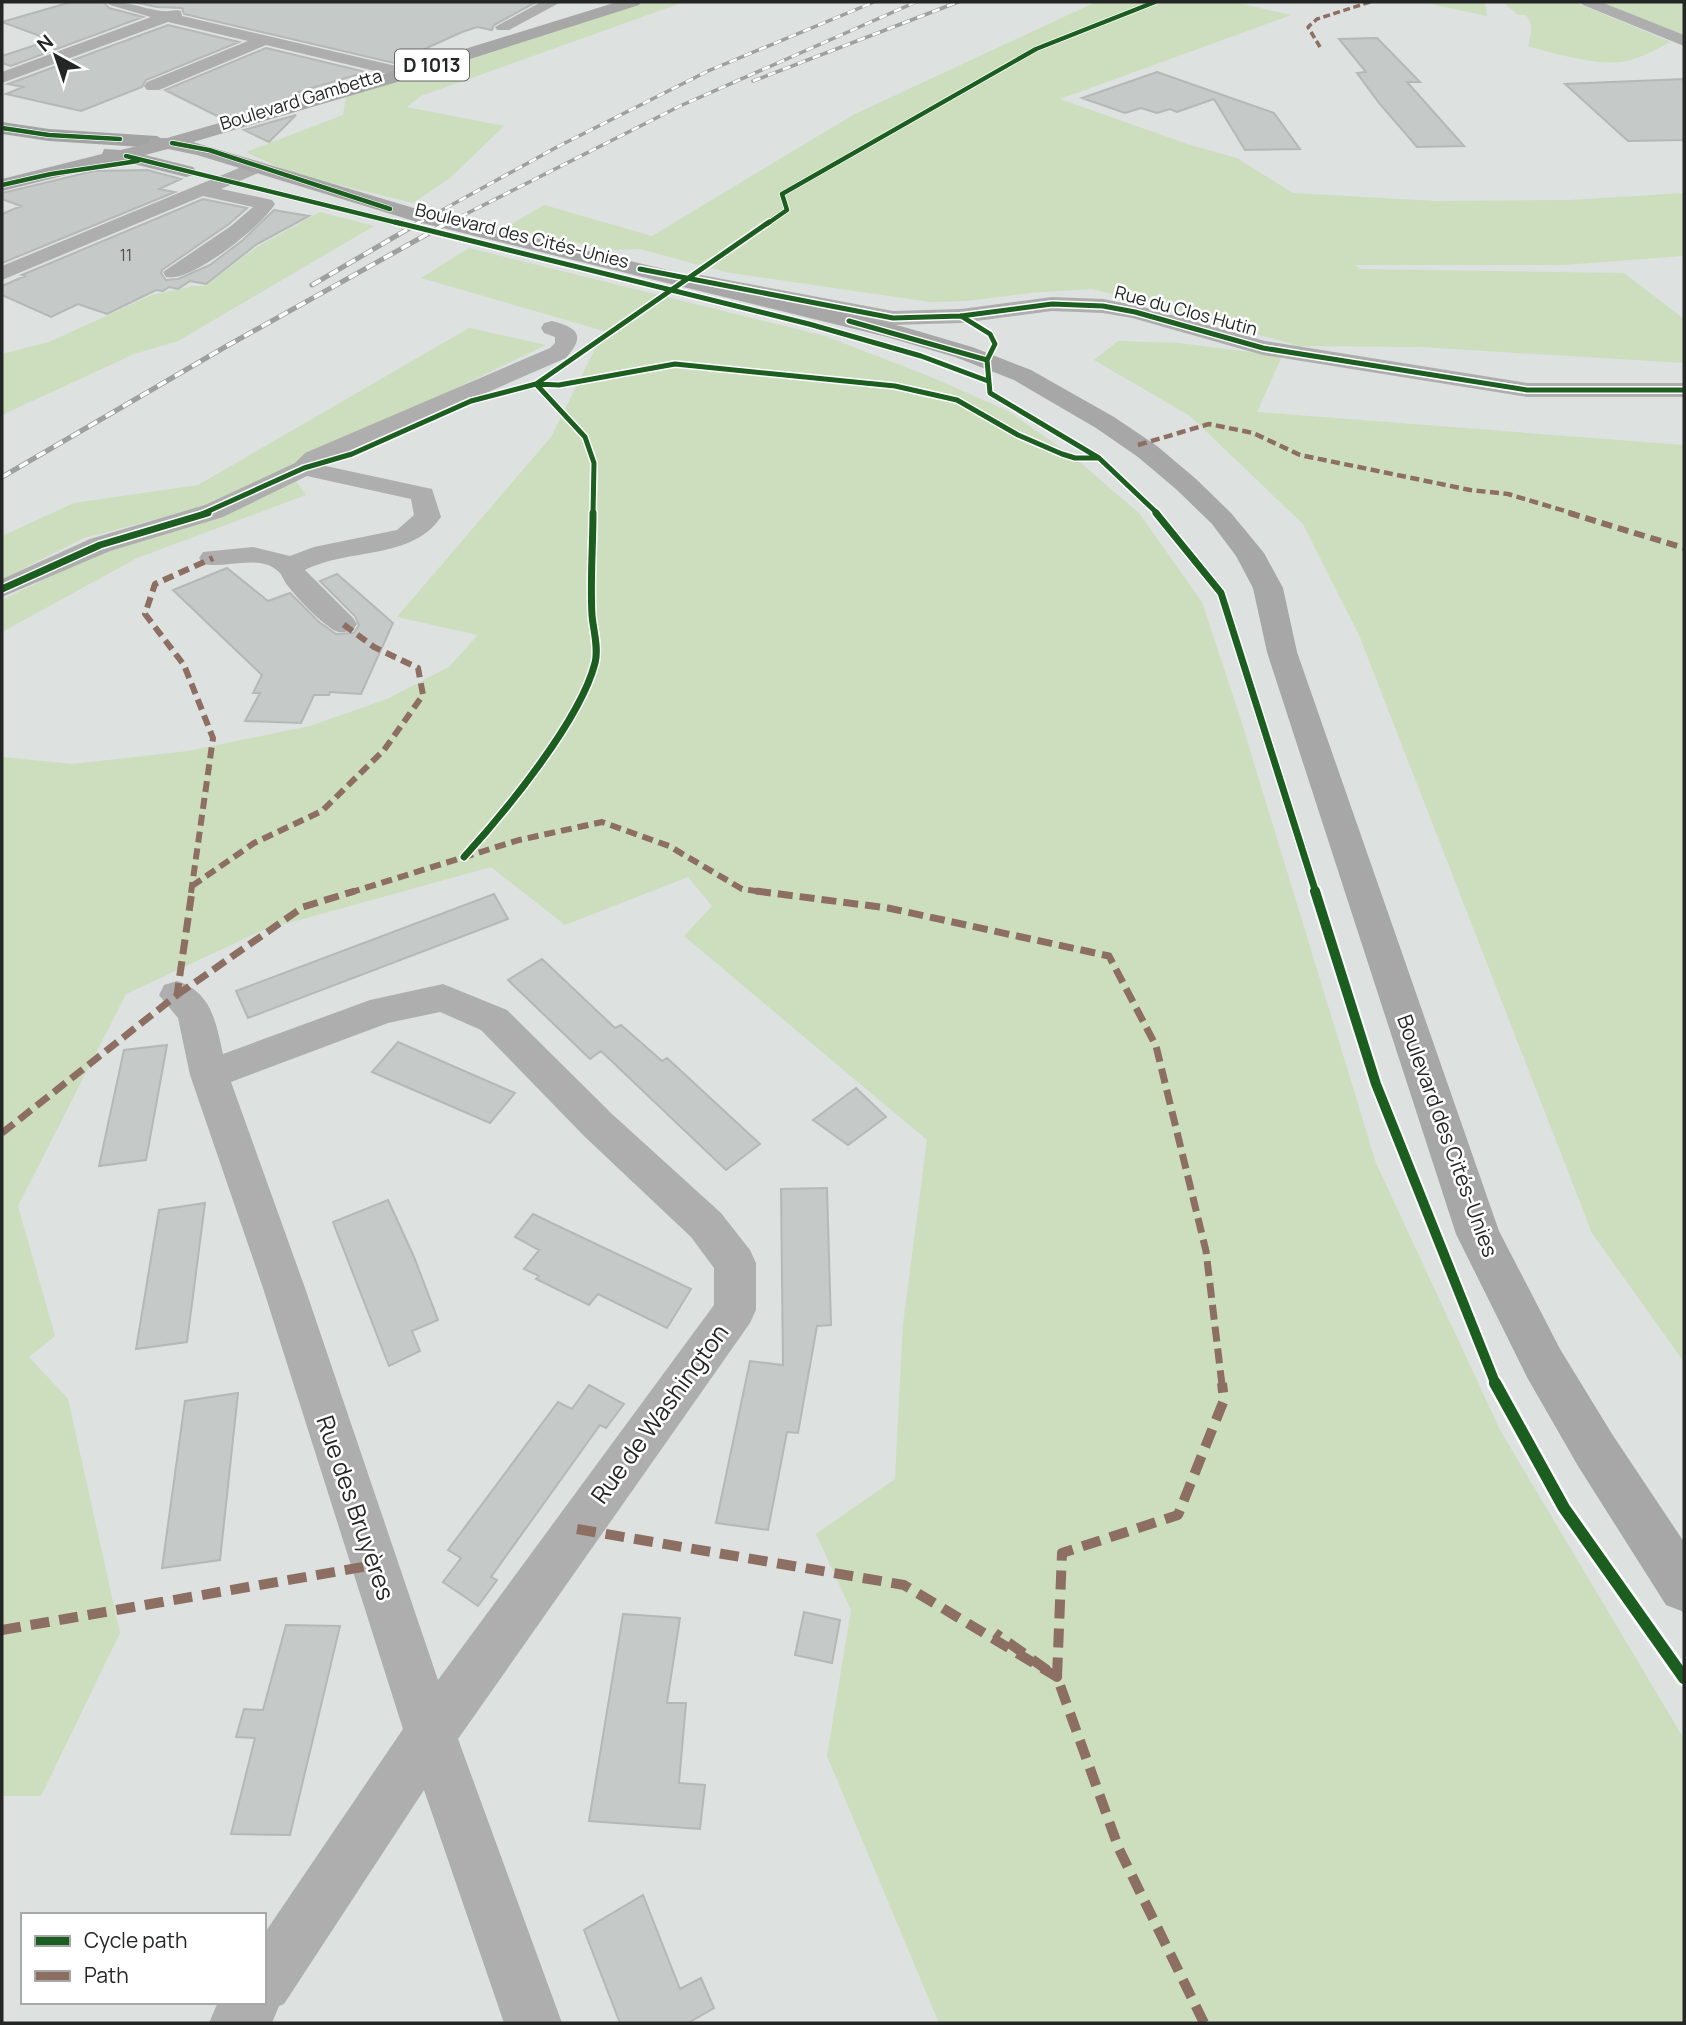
<svg xmlns="http://www.w3.org/2000/svg" width="1686" height="2025" viewBox="0 0 1686 2025" font-family="Manrope,sans-serif">
	<style>
		.green { fill: #ccdebd }
		.building { fill: #c5c9c7; stroke: #b4b8b6; stroke-width: 2 }
		.lines { fill: none; stroke-linecap: round; stroke-linejoin: round }
		.street { fill: #adaead; fill-rule: evenodd }
		.secondary { fill: #a2a4a3; fill-rule: evenodd }
		.primary { fill: #a6a7a6; fill-rule: evenodd }
		.rail-far1-casing { stroke: #9da09e; stroke-width: 3.5 }
		.rail-casing { stroke: #9da09e; stroke-width: 5 }
		.rail-far1 { stroke: #fff; stroke-width: 2.5; stroke-dasharray: 8; stroke-linecap: butt }
		.rail { stroke: #fff; stroke-width: 3.5; stroke-dasharray: 10; stroke-linecap: butt }
		.quiet-far4 { stroke: #8d6e63; stroke-width: 3.5; stroke-dasharray: 7 3.5; stroke-linecap: butt }
		.quiet-far3 { stroke: #8d6e63; stroke-width: 4.5; stroke-dasharray: 9 4.5; stroke-linecap: butt }
		.quiet-far2 { stroke: #8d6e63; stroke-width: 6; stroke-dasharray: 11 6; stroke-linecap: butt }
		.quiet-far1 { stroke: #8d6e63; stroke-width: 7; stroke-dasharray: 15 7; stroke-linecap: butt }
		.quiet { stroke: #8d6e63; stroke-width: 10; stroke-dasharray: 19 10; stroke-linecap: butt }
		.cycleway-far4-casing { stroke: #fff; stroke-width: 6 }
		.cycleway-far3-casing { stroke: #fff; stroke-width: 8 }
		.cycleway-far2-casing { stroke: #fff; stroke-width: 10 }
		.cycleway-far1-casing { stroke: #fff; stroke-width: 14 }
		.cycleway-casing { stroke: #fff; stroke-width: 17 }
		.cycleway-far4 { stroke: #1b5e20; stroke-width: 4.5 }
		.cycleway-far3 { stroke: #1b5e20; stroke-width: 5 }
		.cycleway-far2 { stroke: #1b5e20; stroke-width: 7 }
		.cycleway-far1 { stroke: #1b5e20; stroke-width: 10 }
		.cycleway { stroke: #1b5e20; stroke-width: 12 }
		.labels { text-anchor: middle; stroke-width: 5; stroke-linejoin: round; paint-order: stroke }
		.far-number-label { font-size: 16px; fill: #4e504f }
		.far-street-label { font-size: 18px; fill: #242625; stroke: #fff }
		.shield { fill: #fff; stroke: #666766; stroke-width: 2 }
		.shield-label { font-size: 19px; font-weight: bold; fill: #242625 }
		.street-label { font-size: 21px; fill: #242625; stroke: #fff }
		.near-street-label { font-size: 24px; fill: #242625; stroke: #fff }
	</style>
	<rect width="100%" height="100%" fill="#dde1df"/>
	<path class="green" d="M 639,2 L 684,2 L 421,96 L 407,107 L 504,126 L 450,178 L 413,203 L 292,173 L 246,152 L 343,115 L 346,96 Z
		M 1096,2 L 1233,2 L 1291,15 L 1060,99 L 1190,145 L 1237,158 L 1293,193 L 1436,201 L 1569,200 L 1684,193 L 1684,256 L 1563,265 L 1354,265 L 1360,269 L 1624,273 L 1684,319 L 1684,363 L 1421,347 L 1298,346 L 1165,307 L 1092,289 L 1029,293 L 966,301 L 930,302 L 725,272 L 640,249 L 612,250 L 505,228 L 544,205 L 652,236 L 853,115 Z
		M 1427,2 L 1485,2 L 1487,16 L 1435,5 Z
		M 1503,2 L 1574,2 L 1671,42 C 1659,48 1644,56 1631,60 C 1605,68 1554,54 1528,46 C 1531,35 1534,25 1526,15 L 1518,15 Z
		M 1600,2 L 1684,2 L 1684,37 L 1675,34 Z
		M 320,212 L 374,226 L 178,341 L 134,354 L 2,415 L 2,354 L 49,342 L 152,295 L 193,286 L 205,286 L 257,247 Z
		M 469,248 L 825,336 L 931,377 L 1008,411 L 1075,458 L 1139,513 L 1202,602 L 1239,714 L 1376,1163 L 1500,1430 L 1684,1739 L 1684,2023 L 939,2023 L 827,1756 L 851,1610 L 816,1534 L 895,1479 L 903,1324 L 927,1140 L 684,936 L 712,906 L 688,877 L 565,925 L 491,867 L 263,930 L 126,994 L 18,1206 L 55,1336 L 29,1357 L 68,1399 L 120,1633 L 41,1796 L 2,1796 L 2,757 L 73,764 L 188,751 L 310,726 L 387,699 L 449,667 L 478,635 L 397,617 L 551,437 L 604,331 L 421,278 Z
		M 469,328 L 546,345 L 220,502 L 84,538 L 2,579 L 2,536 L 74,503 L 198,485 Z
		M 1118,341 L 1179,343 L 1282,356 L 1257,412 L 1684,445 L 1684,1362 L 1592,1233 L 1359,635 L 1303,524 L 1190,416 L 1094,360 Z
		M 295,480 L 306,495 L 137,558 L 2,632 L 2,600 L 107,549 Z"/>
	<path class="building" d="M 71,2 L 104,2 L 109,8 L 143,17 L 11,66 L 2,63 L 2,56 L 51,40 L 2,22 Z
		M 133,2 L 536,2 L 494,25 L 492,30 L 477,27 L 462,32 L 394,63 L 184,14 L 182,8 L 157,7 Z
		M 168,25 L 239,42 L 146,80 L 142,87 L 81,111 L 6,94 L 23,87 L 8,84 Z
		M 1377,38 L 1420,82 L 1407,82 L 1464,146 L 1417,147 L 1379,103 L 1357,73 L 1366,72 L 1339,39 Z
		M 266,48 L 366,72 L 295,93 L 302,96 L 223,119 L 165,90 Z
		M 1157,72 L 1274,113 L 1300,149 L 1245,150 L 1214,99 L 1177,112 L 1170,109 L 1157,113 L 1141,108 L 1125,113 L 1082,98 Z
		M 1684,79 L 1684,140 L 1628,141 L 1565,84 Z
		M 296,115 L 269,142 L 244,130 Z
		M 147,170 L 181,179 L 159,189 L 175,192 L 2,263 L 2,214 L 21,206 L 2,199 L 2,193 L 94,171 Z
		M 203,199 L 247,208 L 229,224 L 162,270 L 161,273 L 166,280 L 178,279 L 210,265 L 243,240 L 274,210 L 309,216 L 257,244 L 206,284 L 190,281 L 178,289 L 169,287 L 163,291 L 156,290 L 107,314 L 78,304 L 51,317 L 2,295 L 2,286 L 25,276 L 22,275 Z
		M 227,568 L 268,601 L 290,593 L 319,622 L 336,634 L 354,633 L 359,625 L 355,616 L 320,581 L 337,574 L 393,623 L 361,694 L 330,692 L 329,695 L 314,695 L 301,723 L 245,721 L 260,693 L 253,693 L 262,675 L 173,590 Z
		M 494,894 L 508,919 L 248,1018 L 236,991 Z
		M 542,959 L 615,1028 L 621,1025 L 662,1061 L 667,1058 L 760,1144 L 726,1170 L 601,1051 L 590,1059 L 508,980 Z
		M 398,1042 L 455,1067 L 515,1093 L 490,1123 L 372,1072 Z
		M 167,1045 L 146,1160 L 99,1166 L 124,1050 Z
		M 856,1088 L 886,1117 L 848,1145 L 813,1120 Z
		M 827,1188 L 831,1325 L 817,1326 L 798,1433 L 787,1432 L 768,1530 L 716,1523 L 750,1361 L 783,1365 L 781,1189 Z
		M 388,1200 L 414,1257 L 438,1320 L 412,1331 L 420,1351 L 389,1366 L 333,1222 Z
		M 205,1203 L 187,1342 L 136,1349 L 159,1210 Z
		M 533,1214 L 558,1226 L 691,1289 L 667,1328 L 598,1294 L 589,1305 L 536,1279 L 539,1276 L 524,1269 L 539,1250 L 515,1237 Z
		M 589,1385 L 624,1404 L 606,1428 L 600,1425 L 491,1577 L 497,1580 L 478,1606 L 443,1582 L 461,1558 L 448,1550 L 558,1402 L 572,1409 Z
		M 238,1393 L 220,1560 L 162,1568 L 185,1401 Z
		M 804,1612 L 840,1620 L 832,1663 L 795,1655 Z
		M 623,1614 L 680,1618 L 667,1703 L 686,1703 L 679,1783 L 705,1785 L 700,1829 L 589,1821 Z
		M 286,1625 L 340,1626 L 290,1835 L 231,1834 L 255,1738 L 236,1737 L 244,1709 L 263,1710 Z
		M 643,1895 L 680,1989 L 701,1978 L 714,2008 L 688,2023 L 620,2023 L 584,1930 Z"/>
	<g class="lines">
		<path class="street" d="M 107,2 C 132,1 142,9 164,11 C 170,12 174,9 181,11 L 182,16 L 396,66 L 404,71 L 396,76 L 266,45 L 159,90 L 147,90 L 144,86 L 147,82 L 248,41 L 168,22 L 2,83 L 2,72 L 151,17 L 110,5 Z
			M 541,2 L 561,2 L 509,30 L 497,30 L 495,27 Z
			M 1580,2 L 1601,2 L 1684,35 L 1684,46 L 1583,5 Z
			M 256,161 L 263,163 L 266,167 L 263,171 L 221,189 L 272,200 L 275,204 C 262,226 191,283 166,277 L 163,272 L 231,226 L 253,207 L 203,196 L 2,280 L 2,266 Z
			M 701,275 L 893,311 L 961,309 L 1052,297 L 1103,299 L 1143,307 L 1265,341 L 1527,383 L 1684,383 L 1684,397 L 1527,397 L 1263,355 L 1132,318 L 1103,313 L 1052,311 L 961,323 L 893,325 L 693,286 L 690,281 L 693,276 Z
			M 552,321 C 578,328 586,335 566,358 L 321,465 L 432,489 L 441,517 C 412,560 348,548 305,570 L 353,618 L 357,624 L 353,630 C 346,632 339,634 332,629 C 317,619 299,600 288,586 C 284,582 283,576 279,572 C 260,553 226,569 203,564 L 199,558 L 203,552 L 253,547 L 290,556 L 314,547 L 397,530 L 414,515 L 411,499 L 307,476 L 223,517 L 110,551 L 2,597 L 2,579 L 90,539 L 205,505 L 295,463 L 305,453 L 550,348 L 555,343 L 555,337 L 544,333 L 541,328 L 544,323 Z
			M 177,981 C 212,992 216,1023 223,1054 L 370,1000 L 443,984 L 507,1010 L 612,1114 L 721,1213 L 750,1250 L 756,1263 L 756,1310 L 750,1323 L 458,1739 L 562,2023 L 504,2023 L 424,1790 L 284,2004 L 279,2006 L 272,2023 L 209,2023 L 218,2002 L 264,2002 L 264,1934 L 403,1729 L 263,1288 L 190,1075 L 178,1018 L 159,995 L 164,985 ZM 440,1012 L 481,1030 L 584,1136 L 691,1237 L 714,1268 L 714,1305 L 438,1680 L 305,1288 L 231,1082 L 388,1023 Z"/>
		<path class="secondary" d="M 2,122 L 49,129 L 157,136 L 167,142 L 157,148 L 49,141 L 2,134 Z"/>
		<path class="primary" d="M 617,2 L 641,2 L 639,5 L 404,80 L 193,142 L 427,212 L 904,327 L 972,347 L 1031,370 L 1114,417 L 1157,446 L 1196,479 L 1231,513 L 1264,553 L 1283,588 L 1297,652 L 1499,1231 L 1560,1349 L 1612,1434 L 1684,1542 L 1684,1612 L 1666,1605 L 1578,1466 L 1528,1379 L 1456,1234 L 1267,652 L 1253,588 L 1236,556 L 1212,524 L 1177,490 L 1138,457 L 1096,428 L 1014,380 L 955,357 L 887,337 L 414,221 L 197,155 L 168,149 L 145,155 L 193,167 L 196,171 L 193,175 L 186,177 L 122,161 L 2,191 L 2,179 L 102,154 L 104,149 L 121,150 L 148,143 L 150,138 L 167,138 L 313,96 Z"/>
		<defs>
			<path id="rail-far1" d="M 753,81 L 958,2
				M 417,224 L 557,147 L 708,71 L 874,2
				M 446,224 L 680,106 L 916,2"/>
			<path id="rail" d="M 312,285 L 420,222
				M 2,477 L 225,347 L 449,222"/>
		</defs>
		<use href="#rail-far1" class="rail-far1-casing"/>
		<use href="#rail" class="rail-casing"/>
		<use href="#rail-far1" class="rail-far1"/>
		<use href="#rail" class="rail"/>
		<path class="quiet-far4" d="M 1320,47 L 1308,27 L 1317,19 L 1370,2"/>
		<path class="quiet-far3" d="M 1138,445 L 1209,424 L 1253,433 L 1300,455 L 1470,490 L 1508,494 L 1575,514"/>
		<path class="quiet-far2" d="M 1569,513 L 1684,548
			M 192,886 L 254,843 L 322,811 L 384,750 L 423,695 L 418,668 L 374,647 L 343,624
			M 191,893 L 213,738 L 184,665 L 145,614 L 155,584 L 213,558
			M 349,893 L 519,840 L 602,822 L 669,846 L 742,889 L 770,893"/>
		<path class="quiet-far1" d="M 756,891 L 888,908 L 1109,956 L 1156,1046 L 1206,1251 L 1222,1385
			M 177,995 L 303,907 L 355,891
			M 2,1133 L 177,995 L 192,891"/>
		<path class="quiet" d="M 577,1529 L 904,1585 L 1057,1677 L 995,1633
			M 2,1630 L 374,1565
			M 1204,2023 L 1119,1849 L 1057,1677 L 1062,1553 L 1178,1515 L 1224,1400 L 1222,1383"/>
		<defs>
			<path id="cycleway-far4" d="M 2,128 L 49,135 L 120,139
				M 172,143 L 209,150 L 390,209
				M 126,156 L 402,224
				M 2,185 L 51,174 L 138,161
				M 767,224 L 787,210 L 782,194 L 1036,49 L 1155,2"/>
			<path id="cycleway-far3" d="M 395,222 L 809,324 L 921,356 L 988,381
				M 640,269 L 893,318 L 961,316 L 1052,304 L 1103,306 L 1135,312 L 1263,348 L 1527,390 L 1684,390
				M 961,316 L 990,334 L 995,344 L 987,360 L 990,393 L 1099,458 L 1158,514
				M 849,321 L 987,360
				M 536,384 L 559,385 L 675,364 L 895,386 L 957,400 L 1018,435 L 1062,454 L 1075,458 L 1099,458
				M 536,384 L 585,437 L 594,463 L 593,514
				M 202,514 L 304,468 L 352,454 L 471,401 L 536,384 L 769,222"/>
			<path id="cycleway-far2" d="M 1156,513 L 1221,593 L 1316,893
				M 2,589 L 100,545 L 208,513
				M 464,857 C 505,812 580,721 595,663 C 599,648 593,629 592,615 C 590,581 593,546 593,513"/>
			<path id="cycleway-far1" d="M 1315,891 L 1376,1084 L 1496,1385"/>
			<path id="cycleway" d="M 1495,1383 L 1564,1508 L 1684,1678"/>
		</defs>
		<use href="#cycleway-far4" class="cycleway-far4-casing"/>
		<use href="#cycleway-far3" class="cycleway-far3-casing"/>
		<use href="#cycleway-far2" class="cycleway-far2-casing"/>
		<use href="#cycleway-far1" class="cycleway-far1-casing"/>
		<use href="#cycleway" class="cycleway-casing"/>
		<use href="#cycleway-far4" class="cycleway-far4"/>
		<use href="#cycleway-far3" class="cycleway-far3"/>
		<use href="#cycleway-far2" class="cycleway-far2"/>
		<use href="#cycleway-far1" class="cycleway-far1"/>
		<use href="#cycleway" class="cycleway"/>
	</g>
	<g class="labels">
		<g class="far-number-label">
			<text x="126" y="261">11</text>
		</g>
		<g class="far-street-label">
			<text transform="translate(301 100) rotate(-17)" y="6">Boulevard Gambetta</text>
			<text transform="translate(522 236) rotate(14)" y="6">Boulevard des Cités-Unies</text>
			<text transform="translate(1186 311) rotate(15)" y="6">Rue du Clos Hutin</text>
		</g>
		<rect class="shield" x="395" y="49.5" width="74" height="31" rx="5"/>
		<g class="shield-label">
			<text x="432" y="72">D 1013</text>
		</g>
		<g class="street-label">
			<text transform="translate(1447 1136) rotate(70)" y="7">Boulevard des Cités-Unies</text>
		</g>
		<g class="near-street-label">
			<text transform="translate(660 1414) rotate(-54)" y="8">Rue de Washington</text>
			<text transform="translate(355 1508) rotate(71)" y="8">Rue des Bruyères</text>
		</g>
	</g>
	<rect width="1686" height="2025" fill="none" stroke="#242625" stroke-width="7"/>
	<rect x="21" y="1913" width="245" height="91" fill="#ffffff" stroke="#a7a8a8" stroke-width="2"/>
	<rect x="35" y="1936" width="35" height="10" fill="#1b5e20" stroke="#a7a8a8" stroke-width="2"/>
	<text x="84" y="1948" font-size="21" fill="#242625">Cycle path</text>
	<rect x="35" y="1971" width="35" height="10" fill="#8d6e63" stroke="#a7a8a8" stroke-width="2"/>
	<text x="84" y="1983" font-size="21" fill="#242625">Path</text>
	<g transform="translate(56 56) rotate(320)" stroke="#ffffff" stroke-width="5" paint-order="stroke">
	<path d="M0-5L12 26L0 18L-12 26Z" fill="#242625"/>
	<text y="-10" font-size="19" font-weight="bold" text-anchor="middle" fill="#242625">N</text>
	</g>
</svg>
